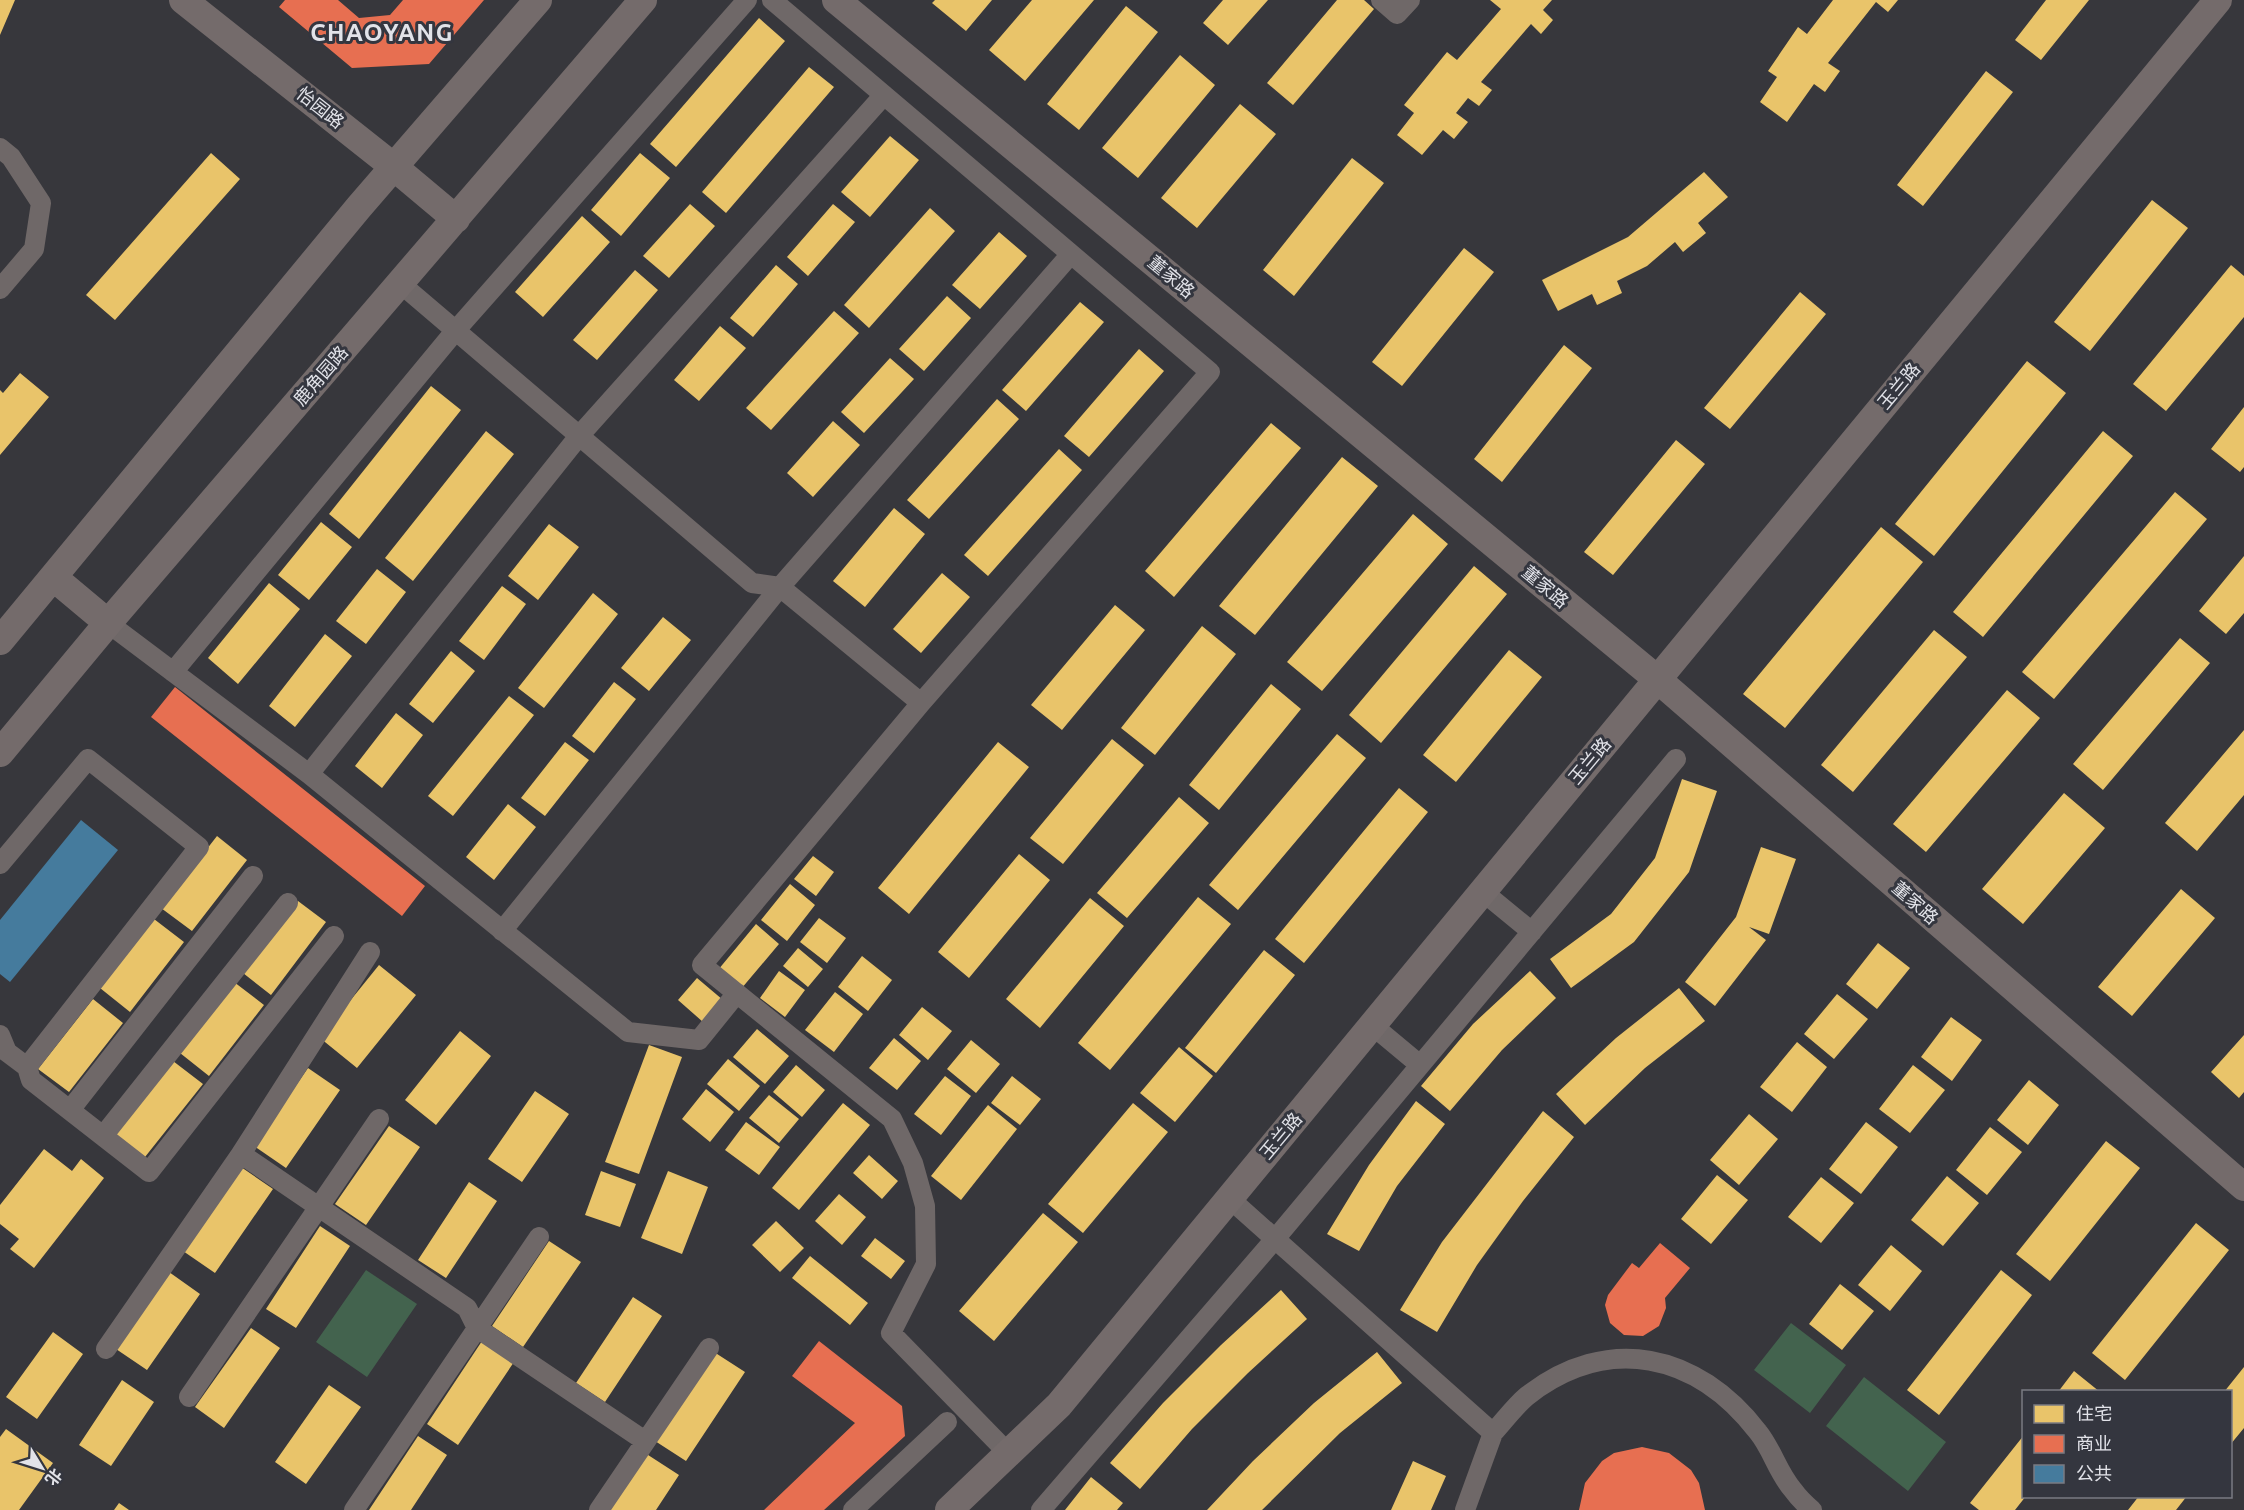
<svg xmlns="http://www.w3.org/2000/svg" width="2244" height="1510" viewBox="0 0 2244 1510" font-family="Ubuntu,'Noto Sans SC',sans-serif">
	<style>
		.green { fill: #43634e }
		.homes { fill: #e9c46a }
		.shops { fill: #e76f51 }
		.public { fill: #457b9d }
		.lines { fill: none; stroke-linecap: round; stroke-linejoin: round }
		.street { stroke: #6f6868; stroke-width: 20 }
		.secondary { stroke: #746b6b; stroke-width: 28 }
		.labels { text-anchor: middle; stroke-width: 6; stroke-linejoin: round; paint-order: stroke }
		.street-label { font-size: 18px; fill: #e2e3e9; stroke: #34363f }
		.district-label { font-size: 24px; font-weight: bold; letter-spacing: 1.5px; fill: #e2e3e9; stroke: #34363f }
	</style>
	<rect width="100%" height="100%" fill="#37373c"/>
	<path class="green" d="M 366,1270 L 417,1304 L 367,1377 L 316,1342 Z
		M 1791,1323 L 1846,1365 L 1810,1413 L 1754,1370 Z
		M 1864,1377 L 1946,1442 L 1908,1491 L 1826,1426 Z"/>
	<path class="homes" d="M 0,0 L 15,0 L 0,35 Z
		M 935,0 L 992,0 L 966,31 L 932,3 Z
		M 1032,0 L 1094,0 L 1025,81 L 989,50 Z
		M 1223,0 L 1268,0 L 1228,45 L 1203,23 Z
		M 1337,0 L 1364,0 L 1374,9 L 1293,105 L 1267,83 Z
		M 1490,0 L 1552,0 L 1543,10 L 1553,20 L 1541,34 L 1531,24 L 1481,82 L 1492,90 L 1479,106 L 1468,98 L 1456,113 L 1468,122 L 1454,139 L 1443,130 L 1422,155 L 1397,135 L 1414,113 L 1404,105 L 1447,52 L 1457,60 L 1501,9 Z
		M 1833,0 L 1898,0 L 1888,12 L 1876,2 L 1828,63 L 1840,71 L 1825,92 L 1814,84 L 1787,122 L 1760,102 L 1777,77 L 1768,71 L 1798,27 L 1807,34 Z
		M 2046,0 L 2089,0 L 2041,60 L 2015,40 Z
		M 1126,6 L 1158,32 L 1079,130 L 1047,104 Z
		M 759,18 L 785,41 L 676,167 L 650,144 Z
		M 1180,55 L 1215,85 L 1138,178 L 1102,148 Z
		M 809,67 L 834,87 L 726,213 L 702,192 Z
		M 1986,71 L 2013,92 L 1923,206 L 1897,185 Z
		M 1240,104 L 1276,134 L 1197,228 L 1161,198 Z
		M 890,136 L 919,160 L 870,217 L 841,192 Z
		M 211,153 L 240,179 L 115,320 L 86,295 Z
		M 640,153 L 670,178 L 621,236 L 591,210 Z
		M 1352,158 L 1384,183 L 1294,296 L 1263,270 Z
		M 1704,172 L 1728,197 L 1698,223 L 1706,233 L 1683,252 L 1675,242 L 1647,266 L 1617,281 L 1622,293 L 1597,305 L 1592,294 L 1558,311 L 1542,280 L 1628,237 Z
		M 2152,200 L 2188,228 L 2090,351 L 2054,322 Z
		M 690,204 L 715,226 L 669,278 L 643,256 Z
		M 833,204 L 855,222 L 808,276 L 787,257 Z
		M 930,208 L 955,231 L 869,328 L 844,305 Z
		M 582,216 L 610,242 L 543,317 L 515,292 Z
		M 999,232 L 1027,256 L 980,309 L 952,285 Z
		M 1464,248 L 1494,272 L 1402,386 L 1372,362 Z
		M 776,265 L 798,284 L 753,337 L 730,318 Z
		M 2231,265 L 2244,276 L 2244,317 L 2166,411 L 2133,384 Z
		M 635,270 L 658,290 L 597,360 L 573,340 Z
		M 1800,292 L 1826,314 L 1730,429 L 1704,408 Z
		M 947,296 L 971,318 L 924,371 L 899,349 Z
		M 1080,302 L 1104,322 L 1026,411 L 1002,390 Z
		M 834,311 L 859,333 L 771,430 L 746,408 Z
		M 720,326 L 746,348 L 699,401 L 674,380 Z
		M 1564,345 L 1592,368 L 1502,482 L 1474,459 Z
		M 1139,349 L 1164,371 L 1089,457 L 1064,436 Z
		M 890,358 L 914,379 L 864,433 L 841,412 Z
		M 2027,361 L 2066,393 L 1934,556 L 1895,524 Z
		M 20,373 L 49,397 L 0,455 L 0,390 L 3,393 Z
		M 431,386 L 461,410 L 359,539 L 329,514 Z
		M 997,399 L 1019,419 L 929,519 L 907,500 Z
		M 2244,407 L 2244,467 L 2240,472 L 2211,449 Z
		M 833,421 L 860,445 L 813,497 L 787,473 Z
		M 1271,423 L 1301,448 L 1174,597 L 1145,571 Z
		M 486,431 L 514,454 L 413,581 L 385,558 Z
		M 2103,431 L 2133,456 L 1983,637 L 1953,612 Z
		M 1676,440 L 1705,464 L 1613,575 L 1584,552 Z
		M 1059,449 L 1082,470 L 988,576 L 964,555 Z
		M 1342,457 L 1378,486 L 1255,635 L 1219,606 Z
		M 2175,492 L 2207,519 L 2054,699 L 2022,672 Z
		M 894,508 L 925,534 L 865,607 L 833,581 Z
		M 1413,514 L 1448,544 L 1322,691 L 1287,662 Z
		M 321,522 L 352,547 L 309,600 L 278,575 Z
		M 549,524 L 579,547 L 538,600 L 508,576 Z
		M 1881,527 L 1923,562 L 1785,728 L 1743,694 Z
		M 2244,556 L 2244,613 L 2226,634 L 2199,611 Z
		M 1474,566 L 1507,594 L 1381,743 L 1349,715 Z
		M 377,569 L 406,592 L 366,644 L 336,621 Z
		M 942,573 L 970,597 L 921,653 L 893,629 Z
		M 269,583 L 300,609 L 238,684 L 208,658 Z
		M 502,586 L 526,604 L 484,660 L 459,641 Z
		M 593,593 L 618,614 L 544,708 L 518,688 Z
		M 1115,605 L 1145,630 L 1062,730 L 1031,705 Z
		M 663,617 L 691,640 L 649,691 L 621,668 Z
		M 1202,626 L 1236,654 L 1155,755 L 1121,728 Z
		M 1934,630 L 1967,657 L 1853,792 L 1821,765 Z
		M 325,634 L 352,656 L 295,727 L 269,706 Z
		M 2180,638 L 2210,663 L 2103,790 L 2073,764 Z
		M 1509,650 L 1542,677 L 1456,782 L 1423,755 Z
		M 451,651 L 475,671 L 433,723 L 409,704 Z
		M 614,682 L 636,699 L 594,753 L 572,736 Z
		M 1271,684 L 1301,709 L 1219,810 L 1189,785 Z
		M 2007,690 L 2040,718 L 1926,852 L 1893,824 Z
		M 509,696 L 534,715 L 453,816 L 428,796 Z
		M 396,713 L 423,735 L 382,788 L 355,766 Z
		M 2244,730 L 2244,795 L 2197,851 L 2165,823 Z
		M 1337,734 L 1366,758 L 1238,910 L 1209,885 Z
		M 1112,739 L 1144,765 L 1063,864 L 1030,838 Z
		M 565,742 L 589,760 L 545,816 L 521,798 Z
		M 998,742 L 1029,767 L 909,914 L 878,888 Z
		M 1682,779 L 1717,791 L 1689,872 L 1634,942 L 1571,988 L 1550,959 L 1611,914 L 1655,858 Z
		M 1399,788 L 1428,812 L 1304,963 L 1275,939 Z
		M 2064,793 L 2105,828 L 2023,924 L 1982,889 Z
		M 1179,797 L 1209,823 L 1127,918 L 1097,893 Z
		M 508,804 L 536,827 L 494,880 L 466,857 Z
		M 217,836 L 247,860 L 192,931 L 161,908 Z
		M 1761,847 L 1796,859 L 1769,934 L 1749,927 L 1766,940 L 1715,1006 L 1685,982 L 1736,917 Z
		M 1019,854 L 1050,880 L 969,978 L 938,952 Z
		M 813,856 L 834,872 L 816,896 L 794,879 Z
		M 790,884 L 815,905 L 787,941 L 761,920 Z
		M 2181,889 L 2215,918 L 2132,1016 L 2098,987 Z
		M 1198,897 L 1231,924 L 1110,1070 L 1078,1043 Z
		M 1090,898 L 1124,926 L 1040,1028 L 1006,999 Z
		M 298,901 L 326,922 L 271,995 L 243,973 Z
		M 819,918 L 846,938 L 827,963 L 800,942 Z
		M 154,919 L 184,942 L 130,1012 L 100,988 Z
		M 756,924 L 779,944 L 741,989 L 718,970 Z
		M 1878,943 L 1910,968 L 1877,1009 L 1846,984 Z
		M 798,948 L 823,969 L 808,987 L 783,966 Z
		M 1264,950 L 1295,975 L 1216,1073 L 1185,1048 Z
		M 862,956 L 892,980 L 868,1011 L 838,987 Z
		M 379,965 L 416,995 L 357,1068 L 320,1038 Z
		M 779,971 L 805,990 L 785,1017 L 760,998 Z
		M 1530,971 L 1556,998 L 1502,1050 L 1450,1111 L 1421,1086 L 1473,1024 Z
		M 697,978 L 723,1000 L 703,1022 L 678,1000 Z
		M 234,982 L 264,1005 L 209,1076 L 180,1053 Z
		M 1679,988 L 1705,1021 L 1645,1068 L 1585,1125 L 1556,1094 L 1616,1038 Z
		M 835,992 L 863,1014 L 834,1052 L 805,1030 Z
		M 1837,994 L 1868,1019 L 1834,1059 L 1804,1034 Z
		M 93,999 L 123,1023 L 69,1092 L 38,1069 Z
		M 922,1007 L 952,1031 L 928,1060 L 899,1035 Z
		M 1951,1017 L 1982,1040 L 1952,1081 L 1921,1057 Z
		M 757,1029 L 789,1056 L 765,1084 L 733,1057 Z
		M 460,1031 L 491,1056 L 436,1125 L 405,1100 Z
		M 2244,1035 L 2244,1092 L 2239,1098 L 2211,1072 Z
		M 894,1038 L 921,1061 L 897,1090 L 869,1068 Z
		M 971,1040 L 1000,1064 L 976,1093 L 947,1069 Z
		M 1797,1042 L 1827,1067 L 1792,1112 L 1760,1087 Z
		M 649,1045 L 682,1057 L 639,1174 L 605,1162 Z
		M 1179,1047 L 1213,1076 L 1175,1122 L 1140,1093 Z
		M 728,1059 L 760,1086 L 739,1111 L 707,1084 Z
		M 173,1061 L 203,1084 L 145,1157 L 115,1134 Z
		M 796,1065 L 825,1090 L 802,1117 L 773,1092 Z
		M 1913,1065 L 1945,1090 L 1910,1133 L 1879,1109 Z
		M 308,1068 L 340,1090 L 286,1168 L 254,1146 Z
		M 945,1076 L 971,1096 L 941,1135 L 914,1114 Z
		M 1012,1076 L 1041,1099 L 1020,1125 L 991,1103 Z
		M 2029,1080 L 2059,1105 L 2028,1145 L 1997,1120 Z
		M 706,1089 L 734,1112 L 710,1142 L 682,1119 Z
		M 535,1091 L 569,1114 L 522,1182 L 488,1159 Z
		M 769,1095 L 799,1119 L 779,1143 L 749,1118 Z
		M 1416,1101 L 1445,1124 L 1397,1186 L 1359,1251 L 1327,1234 L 1369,1165 Z
		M 843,1103 L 870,1125 L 799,1210 L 772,1188 Z
		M 1133,1103 L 1168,1132 L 1083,1233 L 1048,1204 Z
		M 988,1105 L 1017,1129 L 961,1200 L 931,1176 Z
		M 1543,1111 L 1574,1137 L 1523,1201 L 1477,1265 L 1437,1332 L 1400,1310 L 1442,1242 Z
		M 1749,1114 L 1778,1139 L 1739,1185 L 1710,1160 Z
		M 746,1122 L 780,1147 L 759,1175 L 725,1150 Z
		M 1866,1122 L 1898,1147 L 1861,1194 L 1829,1169 Z
		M 389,1126 L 420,1147 L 366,1225 L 335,1204 Z
		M 1990,1127 L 2022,1152 L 1987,1195 L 1956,1170 Z
		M 2106,1141 L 2140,1168 L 2050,1281 L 2016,1254 Z
		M 44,1149 L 72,1171 L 81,1159 L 104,1178 L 34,1268 L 10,1249 L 19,1239 L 0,1224 L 0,1205 Z
		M 869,1155 L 898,1181 L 882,1199 L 853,1173 Z
		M 241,1167 L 273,1189 L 215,1273 L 183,1251 Z
		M 601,1171 L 636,1184 L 620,1227 L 585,1215 Z
		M 668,1171 L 708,1187 L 682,1254 L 641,1238 Z
		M 1717,1175 L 1748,1200 L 1711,1244 L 1681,1219 Z
		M 1947,1176 L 1979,1203 L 1943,1246 L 1911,1220 Z
		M 1821,1177 L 1854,1203 L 1821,1243 L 1788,1217 Z
		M 469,1182 L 497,1201 L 446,1278 L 418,1260 Z
		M 839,1194 L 866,1217 L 842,1245 L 815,1221 Z
		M 1043,1213 L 1078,1242 L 994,1341 L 959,1311 Z
		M 776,1221 L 804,1248 L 780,1272 L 752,1245 Z
		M 2196,1223 L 2229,1250 L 2125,1380 L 2092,1353 Z
		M 320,1226 L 350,1246 L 296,1328 L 266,1309 Z
		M 875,1238 L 905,1261 L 891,1279 L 861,1256 Z
		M 549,1241 L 581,1262 L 523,1347 L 492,1326 Z
		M 1891,1245 L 1922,1271 L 1890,1311 L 1858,1285 Z
		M 810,1256 L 868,1303 L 850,1325 L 792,1278 Z
		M 2001,1270 L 2032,1295 L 1939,1415 L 1907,1390 Z
		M 169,1272 L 200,1294 L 147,1370 L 116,1349 Z
		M 1840,1284 L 1874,1311 L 1842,1350 L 1809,1324 Z
		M 1281,1290 L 1307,1319 L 1248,1373 L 1192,1429 L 1140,1489 L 1110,1463 L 1163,1403 L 1221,1345 Z
		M 633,1297 L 662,1316 L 605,1402 L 576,1383 Z
		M 251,1328 L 280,1348 L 224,1428 L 195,1407 Z
		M 53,1332 L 83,1354 L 37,1419 L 6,1397 Z
		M 484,1338 L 516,1359 L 458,1445 L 427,1424 Z
		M 714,1352 L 745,1372 L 686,1461 L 655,1441 Z
		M 1377,1352 L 1402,1383 L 1340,1433 L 1262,1510 L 1207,1510 L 1253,1461 L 1314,1403 Z
		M 2244,1367 L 2244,1428 L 2230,1445 L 2230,1392 L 2224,1392 Z
		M 2074,1371 L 2100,1392 L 2058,1392 Z
		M 122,1380 L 154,1402 L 111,1466 L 79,1445 Z
		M 329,1385 L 361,1407 L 306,1484 L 275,1462 Z
		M 6,1429 L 53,1463 L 19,1510 L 0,1510 L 0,1437 Z
		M 2024,1435 L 2026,1496 L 2015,1510 L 1979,1510 L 1970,1503 Z
		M 418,1436 L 447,1455 L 411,1510 L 369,1510 Z
		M 645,1453 L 679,1475 L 656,1510 L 608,1510 Z
		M 1413,1461 L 1446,1476 L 1431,1510 L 1391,1510 Z
		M 1091,1477 L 1123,1503 L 1117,1510 L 1065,1510 Z
		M 2139,1496 L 2187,1496 L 2176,1510 L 2128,1510 Z
		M 119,1503 L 129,1510 L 114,1510 Z"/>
	<path class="shops" d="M 285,0 L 338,0 L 359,18 L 390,15 L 403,0 L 484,0 L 429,64 L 352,68 L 279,7 Z
		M 175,687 L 425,886 L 402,916 L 151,717 Z
		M 1660,1243 L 1690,1268 L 1665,1298 L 1666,1308 L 1659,1326 L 1643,1336 L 1624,1335 L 1610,1323 L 1605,1305 L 1608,1295 L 1632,1263 L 1639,1268 Z
		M 819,1341 L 902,1406 L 905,1436 L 824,1510 L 764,1510 L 855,1423 L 792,1376 Z
		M 1642,1447 L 1669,1453 L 1691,1470 L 1699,1483 L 1705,1510 L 1579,1510 L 1585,1483 L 1602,1461 L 1614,1453 Z"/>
	<path class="public" d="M 81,820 L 118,850 L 10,982 L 0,974 L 0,920 Z"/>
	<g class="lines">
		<path class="street" d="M 772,0 L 1210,372 L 921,703 L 702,965 L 892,1119 L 913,1163 L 925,1206 L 926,1264 L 891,1333 L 1008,1453
			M 1381,0 L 1397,14 L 1410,0
			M 0,148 L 11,157 L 41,203 L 34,249 L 0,289
			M 401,284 L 752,583 L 780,587 L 502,931
			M 108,623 L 309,774 L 628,1032 L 699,1040 L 737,993
			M 173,672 L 456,330 L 747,0
			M 921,703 L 780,587 L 1071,254
			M 309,774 L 579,436 L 884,95
			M 0,864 L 88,759 L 199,847 L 27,1067 L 7,1052 L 0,1035
			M 1482,891 L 1532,932
			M 370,952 L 241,1154 L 467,1308 L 477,1328 L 645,1441
			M 1372,1025 L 1420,1065
			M 27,1067 L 31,1080 L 149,1172 L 334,936
			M 70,1110 L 253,876
			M 103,1136 L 288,903
			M 1229,1198 L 1493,1433 C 1504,1421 1515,1406 1527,1396 C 1608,1333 1697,1353 1758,1432 C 1772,1449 1778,1473 1793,1490 C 1798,1497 1805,1504 1812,1510
			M 106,1349 L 241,1154
			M 189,1397 L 379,1119
			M 354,1510 L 539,1237
			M 599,1510 L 709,1348
			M 853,1510 L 947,1422
			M 1041,1510 L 1275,1239 L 1676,759
			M 1465,1510 L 1493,1433"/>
		<path class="secondary" d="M 183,0 L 394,167 L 456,219
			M 836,0 L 1657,679 L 2244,1187
			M 53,577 L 108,623
			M 0,641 L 359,207 L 538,0
			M 0,753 L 108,623 L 643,0
			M 949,1510 L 1059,1405 L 2218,0"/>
	</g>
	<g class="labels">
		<g class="street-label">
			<text transform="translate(320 108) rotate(38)" y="6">怡园路</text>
			<text transform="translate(1171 277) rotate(40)" y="6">董家路</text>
			<text transform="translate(321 376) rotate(-49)" y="6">鹿角园路</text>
			<text transform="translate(1899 386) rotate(-50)" y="6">玉兰路</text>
			<text transform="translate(1545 587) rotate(40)" y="6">董家路</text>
			<text transform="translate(1590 761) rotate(-50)" y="6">玉兰路</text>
			<text transform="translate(1915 903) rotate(41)" y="6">董家路</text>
			<text transform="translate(1281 1136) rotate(-50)" y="6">玉兰路</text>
		</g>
		<g class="district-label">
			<text x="382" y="41">CHAOYANG</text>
		</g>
	</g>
	<rect x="2022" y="1390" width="210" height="108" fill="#34363f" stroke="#7a7b83" stroke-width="1.5"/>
	<rect x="2034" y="1405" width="30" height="18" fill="#e9c46a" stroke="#7a7b83" stroke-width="1.5"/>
	<text x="2076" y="1420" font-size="18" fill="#e2e3e9">住宅</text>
	<rect x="2034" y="1435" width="30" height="18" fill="#e76f51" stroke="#7a7b83" stroke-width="1.5"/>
	<text x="2076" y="1450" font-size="18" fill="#e2e3e9">商业</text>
	<rect x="2034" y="1465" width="30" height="18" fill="#457b9d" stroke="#7a7b83" stroke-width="1.5"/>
	<text x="2076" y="1480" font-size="18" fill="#e2e3e9">公共</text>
	<g transform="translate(42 1468) rotate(128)" stroke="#34363f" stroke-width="4.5" paint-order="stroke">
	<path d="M0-4.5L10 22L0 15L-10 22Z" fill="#e2e3e9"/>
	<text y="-9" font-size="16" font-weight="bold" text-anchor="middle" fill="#e2e3e9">北</text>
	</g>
</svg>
